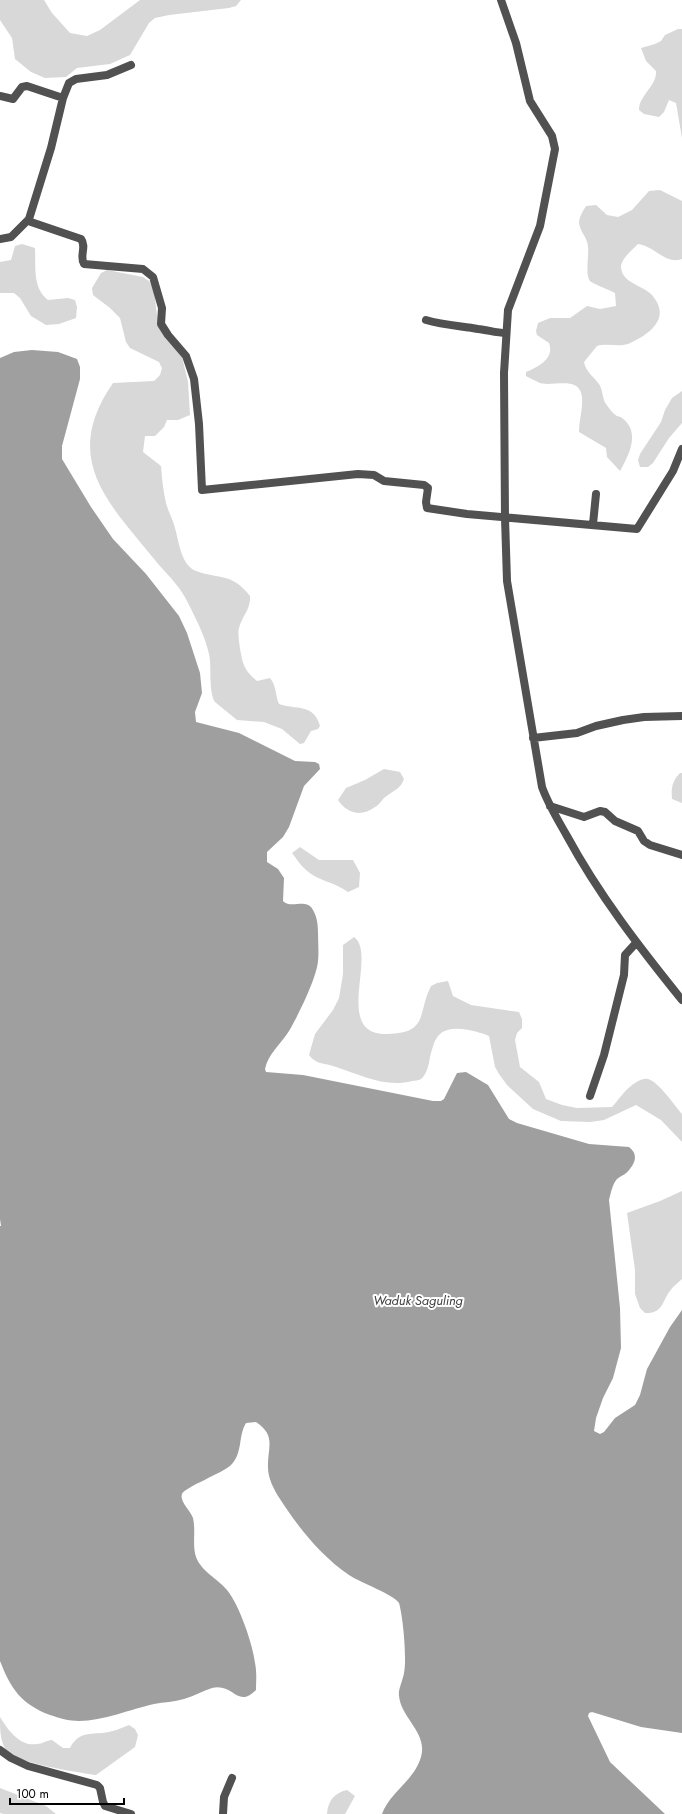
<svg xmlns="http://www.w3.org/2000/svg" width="682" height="1814" viewBox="0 0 682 1814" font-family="Jost,sans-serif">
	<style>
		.green { fill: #d8d8d8 }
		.water { fill: #9f9f9f }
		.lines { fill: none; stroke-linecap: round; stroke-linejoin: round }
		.minor { stroke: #515151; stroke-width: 8 }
		.labels { text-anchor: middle; stroke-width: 4; stroke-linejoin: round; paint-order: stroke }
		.water-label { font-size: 13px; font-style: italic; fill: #404040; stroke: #fff }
	</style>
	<rect width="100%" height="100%" fill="#fff"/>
	<path class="green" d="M 0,0 L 44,0 L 52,13 L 70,33 L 87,36 L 100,30 L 140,0 L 241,0 L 236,6 L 229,8 L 169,15 L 155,18 L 149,23 L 130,55 L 110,64 L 77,68 L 66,77 L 45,78 L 31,72 L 15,59 L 12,38 L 0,20 Z
		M 678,29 L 682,29 L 682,138 L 676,103 L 669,100 L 664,112 L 659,117 L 644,114 L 639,110 C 639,95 657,86 656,71 L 646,61 L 641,48 L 655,44 L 661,41 L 665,35 Z
		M 660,190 L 682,201 L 682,259 C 665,265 655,246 638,244 C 632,250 622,258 621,266 C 621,283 642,285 651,294 C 673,318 649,335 628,344 C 618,347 607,343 597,346 L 584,362 C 586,372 593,376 599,384 C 603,390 602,398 606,404 C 609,408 613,414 617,416 C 619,417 620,416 622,418 C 641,432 629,455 620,471 L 607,457 L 606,448 L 579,432 C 579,421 583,408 582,397 C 580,375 552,387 540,383 C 535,381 530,378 526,376 L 526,372 C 537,367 555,359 549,343 L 537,335 L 536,331 L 538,323 L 550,318 L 570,318 L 587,306 L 600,309 L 616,306 L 615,293 C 610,290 593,284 590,281 C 585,275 589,255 588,247 C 588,238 580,232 579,223 C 579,217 583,211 586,206 L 596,205 L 607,215 L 618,217 L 632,210 L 649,191 Z
		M 22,244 L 35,248 C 36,265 32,288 48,300 L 68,298 L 75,300 L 77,307 L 76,318 L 59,324 L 46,325 L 31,316 L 20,298 L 14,293 L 0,293 L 0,262 L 11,260 L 15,246 Z
		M 107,270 L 143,277 L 149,281 L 154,290 L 158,324 L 182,357 L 188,382 L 190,415 L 178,420 L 167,420 L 164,427 L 155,436 L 145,436 L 143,452 L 161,466 C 162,478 163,491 166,503 C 168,511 173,520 175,528 C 179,542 181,565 196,571 C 221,580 231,572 250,596 C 251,609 242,616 239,628 C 237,633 241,658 244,665 C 246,671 252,677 257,681 L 270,678 C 277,687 275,695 279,704 C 296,710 314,703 320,726 L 318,729 L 311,731 L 304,743 L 300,744 L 282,729 L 264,722 L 237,720 L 215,702 C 208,690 212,667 209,654 C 205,636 196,619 188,603 C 181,588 170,577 159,565 C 111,505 59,461 113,383 L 154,381 L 160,375 L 162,368 L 159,362 L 130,348 L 126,342 L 120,318 L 110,308 L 93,295 L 92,288 L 101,273 Z
		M 682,391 L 682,423 L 669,438 L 653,463 L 648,467 L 640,467 L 638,460 L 640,454 L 661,422 L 665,410 L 672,398 Z
		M 384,769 L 400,772 L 404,779 C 400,790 392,791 384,798 C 381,801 379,805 375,807 C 362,817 347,814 338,800 L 346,788 L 365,780 Z
		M 680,773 L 682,773 L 682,803 L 672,799 C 671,789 672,781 680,773 Z
		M 300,847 L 319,860 L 353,860 L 360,873 L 359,887 L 348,892 C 335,882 318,881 306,870 C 300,865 296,858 292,853 Z
		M 354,937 C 378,954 332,1035 387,1034 C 429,1033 417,1014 431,986 L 437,983 L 448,981 L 453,996 L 471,1005 L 519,1012 L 522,1019 L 522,1028 L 517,1033 L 515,1040 L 520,1067 L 539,1082 L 546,1099 L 562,1105 L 577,1108 L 612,1107 C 616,1103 618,1099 622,1095 C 627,1089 639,1077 648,1079 C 658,1081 675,1106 682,1114 L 682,1142 L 661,1120 L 636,1105 L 604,1120 L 590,1122 L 561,1121 L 533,1109 L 507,1085 L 499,1074 L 495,1067 L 489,1036 C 477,1031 450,1023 439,1035 C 434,1040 432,1050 430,1057 C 429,1064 427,1074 421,1079 C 419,1080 415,1081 412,1081 C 385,1088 361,1075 336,1067 C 326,1063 316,1065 309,1055 L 315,1034 L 333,1010 L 339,998 L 343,974 L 343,945 Z
		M 682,1191 L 682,1279 C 678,1283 673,1286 670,1291 C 662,1301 663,1314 645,1313 L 640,1308 L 635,1294 L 635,1270 L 627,1213 L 660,1201 Z
		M 0,1717 C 8,1730 20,1747 37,1744 C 42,1744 47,1740 52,1740 L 63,1748 L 70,1748 C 78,1733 87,1734 102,1733 C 111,1732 120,1729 129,1725 L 135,1729 L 138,1735 L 135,1747 L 96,1775 C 76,1772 19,1764 6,1750 C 0,1741 0,1729 0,1717 Z
		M 0,1788 L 46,1806 L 56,1814 L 4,1814 L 0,1813 Z
		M 347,1790 L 355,1796 L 345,1814 L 327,1814 C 328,1801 334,1793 347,1790 Z"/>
	<path class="water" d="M 32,350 L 58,352 L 77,359 L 80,367 L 80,379 L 62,446 L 62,459 L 91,507 L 113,539 L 146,574 L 179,616 L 187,633 L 200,673 L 202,693 L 195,712 L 196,722 L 239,733 L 295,761 L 315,762 L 319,764 L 320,769 L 304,786 L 289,827 L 283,837 L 267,852 L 267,862 L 278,869 L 284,878 L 283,901 C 291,909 304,899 311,907 C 317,915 318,924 318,933 C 318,942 319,952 318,961 C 317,977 298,1016 289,1031 C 281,1044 268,1054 265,1069 L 266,1072 L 303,1075 L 433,1101 L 441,1101 L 444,1099 L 457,1073 L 466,1072 L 488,1085 L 509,1119 L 517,1123 L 589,1144 L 629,1147 C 640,1155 634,1166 625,1174 C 622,1176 619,1177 617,1179 C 612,1185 611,1193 609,1200 L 620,1308 L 621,1348 L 613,1378 L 603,1398 L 596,1418 L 594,1431 L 600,1434 L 604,1432 L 615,1418 L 635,1405 L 640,1395 L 647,1369 L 670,1327 L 682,1310 L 682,1733 L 641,1727 L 592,1712 L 589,1713 L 588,1716 L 610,1762 L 665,1814 L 382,1814 C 390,1792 414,1781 421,1757 C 428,1733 401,1718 399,1696 C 398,1689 403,1680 404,1673 C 407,1659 403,1616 399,1603 C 393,1594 361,1583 349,1575 C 321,1556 298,1527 280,1499 C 274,1490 268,1478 268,1468 C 267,1448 277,1436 256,1422 L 246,1423 C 238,1436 243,1453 231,1465 C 223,1473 185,1487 182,1494 C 179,1501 191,1511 193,1518 C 196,1531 192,1545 196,1557 C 201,1571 218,1579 227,1590 C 239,1604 253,1645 255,1663 C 257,1672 256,1682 256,1690 C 237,1709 234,1683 212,1688 C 203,1691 194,1696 184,1699 C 174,1702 164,1702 154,1704 C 131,1709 103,1721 79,1721 C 69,1721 59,1718 50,1715 C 21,1704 11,1689 0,1661 L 0,1226 L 1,1226 L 0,1219 L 0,358 L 14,352 Z"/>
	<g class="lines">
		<path class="minor" d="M 501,0 L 516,43 L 530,101 L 552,136 L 555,149 L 540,226 L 508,310 L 504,373 L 505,518 L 507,581 L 542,787 C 548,804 558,820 567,836 C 599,895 640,948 682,1000
			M 131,65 L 107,75 L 76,79 L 69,83 L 63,98 L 51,148 L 29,219 L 31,222 L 81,239 C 87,247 79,256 84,264 L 143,269 L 153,277 L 162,308 L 161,324 L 168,335 L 186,356 L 194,379 L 199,424 L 202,490 L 358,474 L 374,475 L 384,481 L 424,485 L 428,488 L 426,502 L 427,508 L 467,514 L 637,529 L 673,471 L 682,449
			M 0,96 L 13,99 L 22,87 L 27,86 L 63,98
			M 0,239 L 11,237 L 29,219
			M 426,320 C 443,325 460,326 478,329 C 488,330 496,333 506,333
			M 593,524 L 596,494
			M 533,738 L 577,733 L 596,726 L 623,720 L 644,717 L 682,716
			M 550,806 L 584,817 L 600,811 L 605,812 L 615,821 L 638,831 L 644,841 L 650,845 L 682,855
			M 590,1096 L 604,1055 L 624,975 L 625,955 L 636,943
			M 0,1750 L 11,1758 L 28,1766 L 97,1785 L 100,1788 L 103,1802 L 105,1806 L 131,1814
			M 223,1814 L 224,1797 L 232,1778"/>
	</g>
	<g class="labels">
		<g class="water-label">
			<text x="418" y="1305">Waduk Saguling</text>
		</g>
	</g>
	<path d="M10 1798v6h114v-6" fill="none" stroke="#000000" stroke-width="2"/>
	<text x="16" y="1798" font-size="12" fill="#000000" stroke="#ffffff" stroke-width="3" paint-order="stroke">100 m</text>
</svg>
